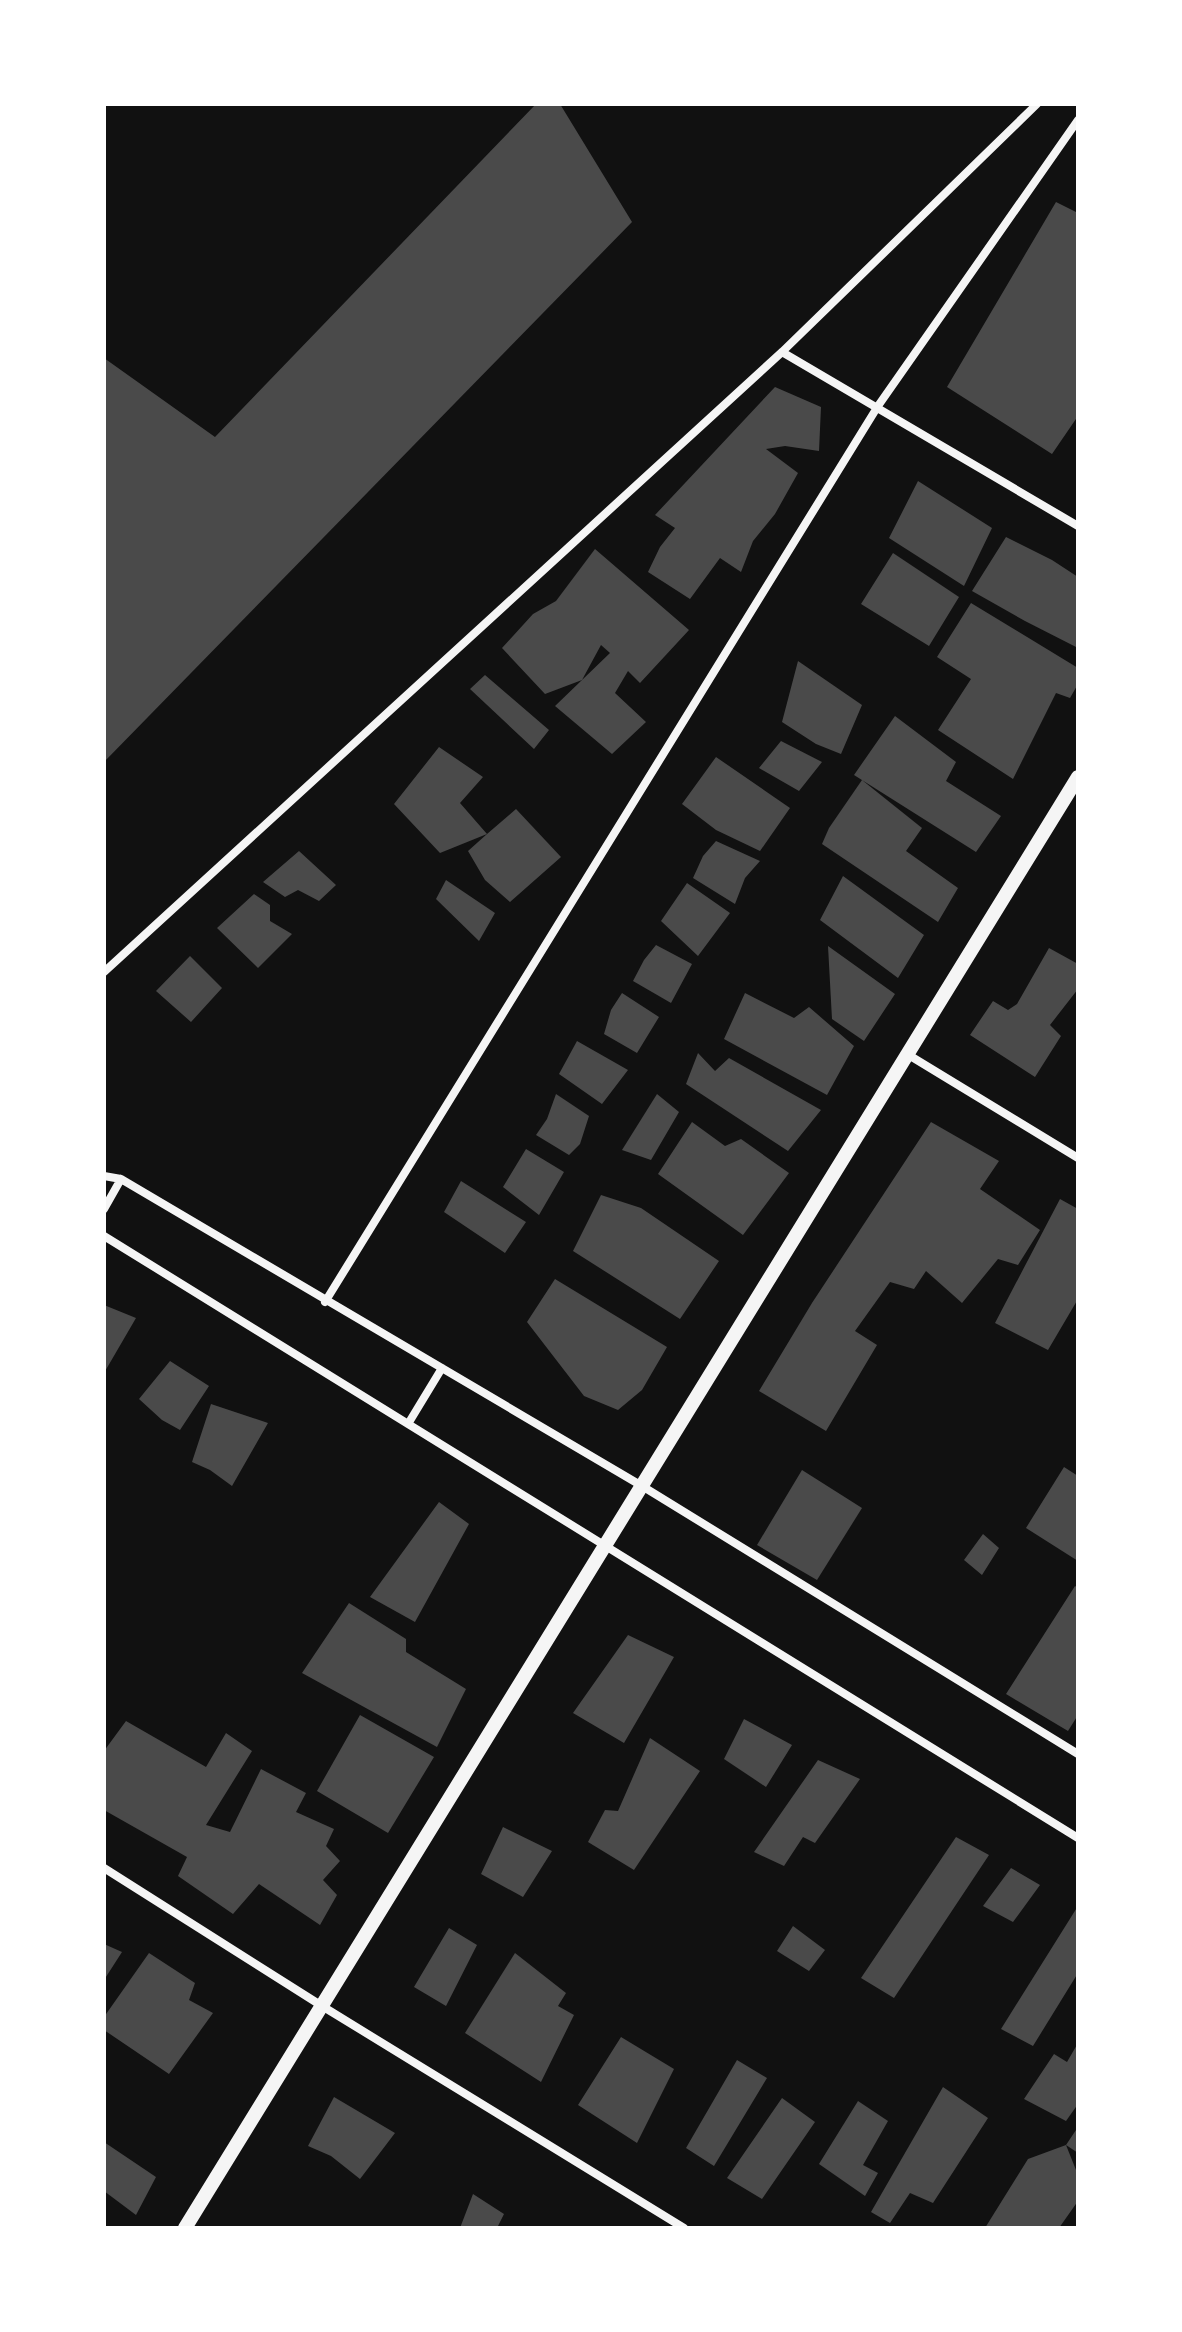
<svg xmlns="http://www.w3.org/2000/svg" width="1182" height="2332" viewBox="0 0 1182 2332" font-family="'Roboto Condensed',sans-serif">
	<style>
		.building { fill: #4a4a4a; fill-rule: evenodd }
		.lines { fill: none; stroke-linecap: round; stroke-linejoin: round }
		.minor { stroke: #f5f5f5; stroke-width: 8 }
		.tertiary { stroke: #f5f5f5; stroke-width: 14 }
	</style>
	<rect width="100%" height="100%" fill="#111"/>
	<path class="building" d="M 536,104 L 560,104 L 632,222 L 104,762 L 104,358 L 215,437 Z
		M 1056,202 L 1078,213 L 1078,416 L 1052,454 L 947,387 Z
		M 775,387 L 821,407 L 819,451 L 785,446 L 766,449 L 798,473 L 775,514 L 753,541 L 741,572 L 720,558 L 690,599 L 648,572 L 660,547 L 675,528 L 655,515 Z
		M 918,481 L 992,528 L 964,586 L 889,538 Z
		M 1006,537 L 1052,560 L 1078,577 L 1078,648 L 1025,621 L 972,591 Z
		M 595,549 L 689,630 L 640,683 L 628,671 L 615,693 L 646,722 L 612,754 L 555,706 L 582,680 L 545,694 L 502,648 L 533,614 L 556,601 ZM 601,645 L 610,653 L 582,680 Z
		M 893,553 L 959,597 L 929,646 L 861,604 Z
		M 971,603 L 1078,668 L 1078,684 L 1070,698 L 1056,693 L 1013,779 L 938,730 L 971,679 L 937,657 Z
		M 798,661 L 862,705 L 841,754 L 816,744 L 782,722 Z
		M 485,675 L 549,730 L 534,749 L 470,689 Z
		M 895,716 L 956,762 L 946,781 L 1001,816 L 976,852 L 854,775 Z
		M 781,741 L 822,762 L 799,791 L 759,768 Z
		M 439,747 L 483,777 L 460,803 L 487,834 L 516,809 L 561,857 L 510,902 L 485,880 L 468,851 L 487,834 L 440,853 L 394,804 Z
		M 716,757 L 790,808 L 760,851 L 716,830 L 682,804 Z
		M 862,780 L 922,828 L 906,851 L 958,888 L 938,922 L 822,844 L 829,828 Z
		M 716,841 L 760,861 L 745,878 L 735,904 L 693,878 L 703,856 Z
		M 299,851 L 336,885 L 319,901 L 298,890 L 285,897 L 263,882 Z
		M 843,876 L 924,935 L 898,978 L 820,920 Z
		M 446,880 L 495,913 L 479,941 L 436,899 Z
		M 687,883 L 730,913 L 698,956 L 661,921 Z
		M 254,894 L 270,905 L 270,921 L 292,934 L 258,968 L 217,928 Z
		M 656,945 L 692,964 L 671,1003 L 633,981 L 644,960 Z
		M 828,946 L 895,994 L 864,1041 L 832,1019 Z
		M 1049,948 L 1078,964 L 1078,989 L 1050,1025 L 1061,1036 L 1035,1077 L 970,1035 L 993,1001 L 1008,1010 L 1017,1004 Z
		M 190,956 L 222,988 L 191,1022 L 156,991 Z
		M 622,993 L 659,1017 L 637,1053 L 604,1034 L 611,1010 Z
		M 745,993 L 794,1018 L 809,1007 L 854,1046 L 827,1095 L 724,1039 Z
		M 577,1041 L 628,1070 L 602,1104 L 559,1074 Z
		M 698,1053 L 715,1071 L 729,1058 L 821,1110 L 788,1151 L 686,1084 Z
		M 556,1094 L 589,1116 L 580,1144 L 569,1155 L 536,1135 L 547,1119 Z
		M 657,1094 L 679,1112 L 651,1160 L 622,1150 Z
		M 692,1122 L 725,1146 L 741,1139 L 789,1173 L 743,1235 L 658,1174 Z
		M 931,1122 L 999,1161 L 980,1189 L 1040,1230 L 1018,1265 L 998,1259 L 962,1303 L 926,1271 L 914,1289 L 890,1282 L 855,1331 L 877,1345 L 826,1431 L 759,1391 L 812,1303 Z
		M 526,1149 L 564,1172 L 539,1215 L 503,1187 Z
		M 461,1181 L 526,1222 L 505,1253 L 444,1212 Z
		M 601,1195 L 641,1208 L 719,1261 L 680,1319 L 573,1251 Z
		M 1060,1199 L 1078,1209 L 1078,1299 L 1048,1350 L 995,1323 Z
		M 555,1279 L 667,1347 L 642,1390 L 618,1410 L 584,1396 L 527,1322 Z
		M 104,1305 L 136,1318 L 104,1373 Z
		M 170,1361 L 209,1386 L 180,1430 L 162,1420 L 139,1399 Z
		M 211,1404 L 268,1423 L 232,1486 L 210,1470 L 192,1462 Z
		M 1064,1467 L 1078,1476 L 1078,1561 L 1026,1528 Z
		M 802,1470 L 862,1508 L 817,1580 L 757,1545 Z
		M 439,1502 L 469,1524 L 415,1622 L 370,1597 Z
		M 983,1534 L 999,1548 L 982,1575 L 964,1560 Z
		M 1075,1586 L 1078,1588 L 1078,1715 L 1068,1731 L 1006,1694 Z
		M 349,1603 L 406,1639 L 406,1652 L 466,1689 L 437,1747 L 302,1673 Z
		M 628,1635 L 674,1657 L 624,1743 L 573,1713 Z
		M 360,1715 L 434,1757 L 388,1833 L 317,1791 Z
		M 744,1719 L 792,1745 L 766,1787 L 724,1759 Z
		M 126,1721 L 206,1767 L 226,1733 L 252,1751 L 206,1825 L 230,1832 L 261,1769 L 306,1793 L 296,1812 L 334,1829 L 326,1846 L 340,1861 L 323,1880 L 337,1895 L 320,1925 L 259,1884 L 233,1914 L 178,1876 L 187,1857 L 104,1810 L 104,1751 Z
		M 650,1738 L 700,1771 L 634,1870 L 588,1842 L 605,1810 L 618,1811 Z
		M 818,1760 L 860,1779 L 815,1843 L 803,1837 L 784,1866 L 754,1852 Z
		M 503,1827 L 552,1851 L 523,1897 L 481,1874 Z
		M 956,1837 L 989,1855 L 894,1998 L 861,1978 Z
		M 1011,1868 L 1040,1885 L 1013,1922 L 983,1906 Z
		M 1078,1906 L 1078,1973 L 1033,2046 L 1001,2029 Z
		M 793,1926 L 825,1950 L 809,1971 L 777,1951 Z
		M 449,1928 L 477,1945 L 446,2006 L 414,1987 Z
		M 104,1944 L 122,1952 L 104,1980 Z
		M 149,1953 L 195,1983 L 189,2000 L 213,2013 L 169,2074 L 104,2030 L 104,2017 Z
		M 515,1953 L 566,1993 L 558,2006 L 574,2015 L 541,2082 L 465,2033 Z
		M 621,2037 L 674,2069 L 637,2143 L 578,2105 Z
		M 1078,2043 L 1078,2104 L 1066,2121 L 1024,2099 L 1054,2054 L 1067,2062 Z
		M 737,2060 L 767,2078 L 714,2166 L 686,2148 Z
		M 943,2087 L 988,2118 L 933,2203 L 910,2193 L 890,2223 L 871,2212 Z
		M 334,2097 L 395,2133 L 360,2179 L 331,2156 L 308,2146 Z
		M 782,2098 L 815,2122 L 762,2199 L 727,2178 Z
		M 858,2101 L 888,2121 L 863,2165 L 878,2173 L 865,2196 L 819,2164 Z
		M 1078,2127 L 1078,2153 L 1066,2145 Z
		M 104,2142 L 156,2177 L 136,2215 L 104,2191 Z
		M 1066,2145 L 1078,2175 L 1078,2201 L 1059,2228 L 985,2228 L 1028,2159 Z
		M 473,2194 L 504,2214 L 497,2228 L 460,2228 Z"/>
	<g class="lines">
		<path class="minor" d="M 782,352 L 1078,526
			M 104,972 L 782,352 L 1037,104
			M 907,1054 L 1078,1158
			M 104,1176 L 121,1179 L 642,1486 L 1078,1754
			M 104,1209 L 121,1179
			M 104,1236 L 1078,1838
			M 325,1302 L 878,406 L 1078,120
			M 408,1424 L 442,1368
			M 104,1868 L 322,2006 L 684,2228"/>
		<path class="tertiary" d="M 185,2228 L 1078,777"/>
	</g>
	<rect width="1182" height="2332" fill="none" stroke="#ffffff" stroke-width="212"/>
</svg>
